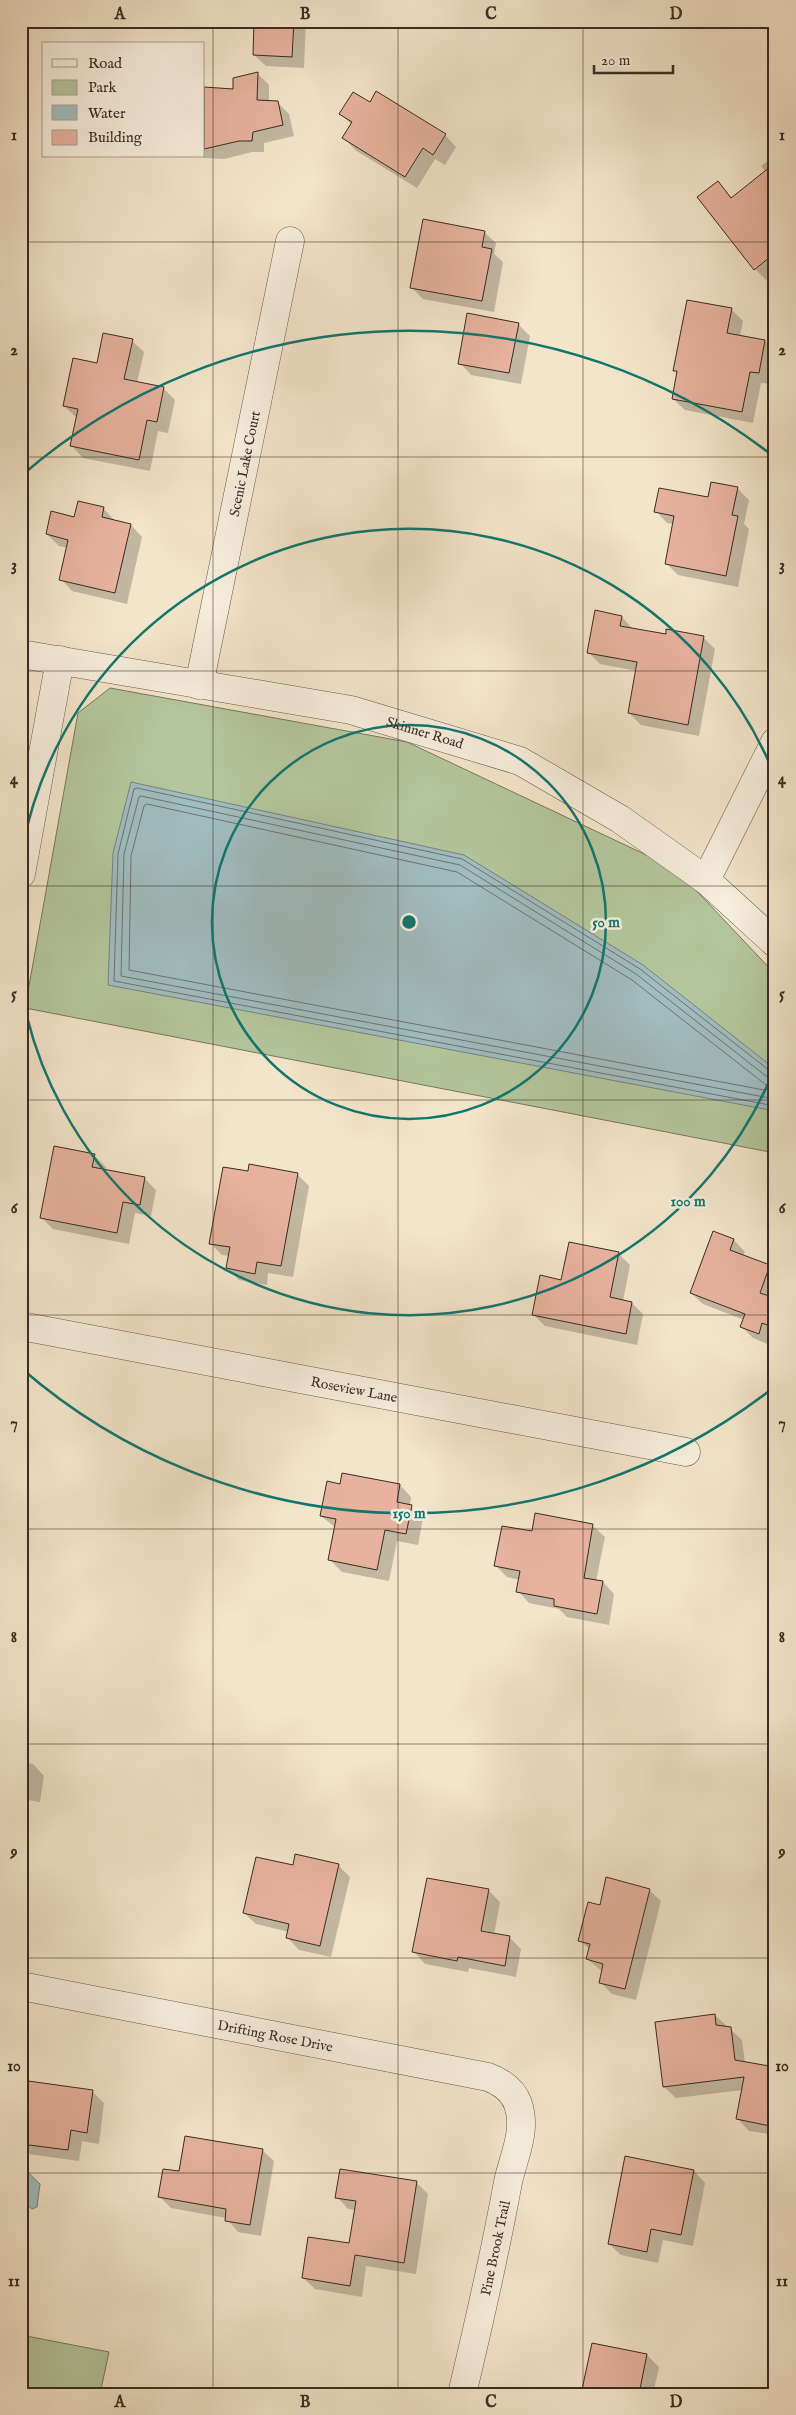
<svg xmlns="http://www.w3.org/2000/svg" width="796" height="2415" viewBox="0 0 796 2415" font-family="'IM FELL English',serif">
	<style>
		.green { fill: #b4c69c; stroke: #77785f }
		.water { fill: #a0bdc0; stroke: #778381 }
		.shadow { fill: #0003 }
		.lines { fill: none; stroke-linecap: round; stroke-linejoin: round }
		.shore { stroke: #6d7471; stroke-width: 1 }
		.building { fill: #e7b29e; stroke: #3a2b22 }
		.minor-casing { stroke: #685a4c; stroke-width: 29 }
		.minor { stroke: #f7eedd; stroke-width: 28 }
		.grid { fill: none; stroke: #3a2b22; stroke-width: 1; stroke-opacity: 0.55 }
		.ring { fill: none; stroke: #0f766e; stroke-width: 2.5 }
		.labels { text-anchor: middle; stroke-width: 5; stroke-linejoin: round; paint-order: stroke }
		.street-label { font-size: 14px; fill: #3a2b22; stroke: #f7eedd }
		.centre { fill: #0f766e; stroke: #f7eedd; stroke-width: 2.5 }
		.ring-label { font-size: 15px; text-anchor: middle; font-weight: bold; fill: #0f766e; stroke: #f7eedd; stroke-width: 5; stroke-linejoin: round; paint-order: stroke }
		.neatline { fill: none; stroke: #3a2b22; stroke-width: 2 }
		.grid-label { font-size: 16px; text-anchor: middle; font-weight: bold; fill: #3a2b22 }
	</style>
	<rect width="100%" height="100%" fill="#f3e5ca"/>
	<filter id="stains"><feTurbulence type="fractalNoise" baseFrequency=".004" numOctaves="4"/><feColorMatrix values="0 0 0 0 .2 0 0 0 0 .09 0 0 0 0 .02 0 0 0 .5 -.17"/></filter>
	<radialGradient id="worn" r=".72"><stop offset=".6" stop-color="#630" stop-opacity="0"/><stop offset="1" stop-color="#630" stop-opacity=".3"/></radialGradient>
	<path class="green" d="M 110,688 L 407,742 L 676,869 L 775,974 L 775,1153 L 25,1008 L 78,713 Z
		M 21,2335 L 109,2352 L 100,2394 L 21,2394 Z"/>
	<path class="water" d="M 131,782 L 464,855 L 643,965 L 775,1069 L 775,1111 L 108,985 L 113,853 Z
		M 21,2166 L 40,2184 L 37,2207 L 32,2209 L 21,2200 Z"/>
	<path class="shadow" d="M 255,21 L 306,21 L 304,68 L 266,66 L 254,55 Z
		M 258,74 L 269,85 L 269,102 L 277,102 L 289,114 L 294,136 L 264,143 L 264,152 L 252,152 L 224,159 L 203,158 L 204,89 L 234,90 Z
		M 370,104 L 445,135 L 456,147 L 445,165 L 435,159 L 417,188 L 355,150 L 344,138 L 352,125 L 341,114 Z
		M 775,155 L 775,274 L 766,280 L 755,269 L 718,182 L 732,198 L 766,172 L 761,166 Z
		M 484,232 L 496,243 L 494,254 L 503,262 L 494,312 L 423,299 L 412,288 Z
		M 731,309 L 743,321 L 740,336 L 765,341 L 775,351 L 770,384 L 761,383 L 753,423 L 685,410 L 673,399 L 678,373 L 675,370 Z
		M 518,324 L 530,336 L 521,384 L 471,375 L 460,363 Z
		M 132,341 L 144,352 L 137,383 L 164,389 L 175,400 L 168,433 L 158,431 L 150,471 L 83,458 L 72,446 L 77,418 L 64,406 L 98,364 Z
		M 737,488 L 749,500 L 744,524 L 749,529 L 738,587 L 678,575 L 666,563 L 674,524 L 667,523 L 656,511 L 709,499 Z
		M 103,508 L 115,521 L 131,525 L 142,537 L 127,604 L 72,591 L 61,579 L 68,548 L 59,546 L 47,534 L 75,519 Z
		M 622,617 L 633,629 L 666,636 L 704,638 L 715,649 L 699,736 L 641,725 L 629,713 L 637,671 L 600,664 L 588,652 Z
		M 94,1155 L 106,1167 L 105,1171 L 144,1178 L 156,1190 L 151,1216 L 135,1213 L 129,1244 L 53,1229 L 41,1217 Z
		M 249,1172 L 297,1174 L 309,1186 L 293,1277 L 268,1273 L 267,1285 L 239,1280 L 227,1268 L 230,1256 L 222,1255 L 210,1243 Z
		M 714,1233 L 734,1240 L 745,1252 L 743,1257 L 770,1266 L 775,1272 L 773,1300 L 775,1333 L 770,1345 L 753,1338 L 741,1326 L 744,1320 L 703,1304 L 691,1293 Z
		M 618,1253 L 630,1265 L 623,1301 L 632,1303 L 643,1314 L 637,1345 L 545,1326 L 533,1314 L 562,1281 Z
		M 341,1485 L 400,1485 L 411,1497 L 410,1506 L 423,1518 L 418,1545 L 397,1541 L 389,1581 L 342,1572 L 330,1560 L 336,1528 L 321,1516 Z
		M 536,1515 L 593,1526 L 605,1537 L 596,1581 L 603,1582 L 614,1594 L 609,1625 L 567,1617 L 559,1609 L 529,1603 L 518,1591 L 520,1580 L 507,1577 L 496,1566 L 533,1533 Z
		M 21,1762 L 33,1764 L 44,1776 L 40,1802 L 22,1799 L 21,1806 Z
		M 338,1865 L 350,1877 L 331,1957 L 299,1950 L 288,1938 L 289,1932 L 256,1924 L 244,1913 L 294,1867 Z
		M 649,1890 L 661,1901 L 636,2000 L 612,1994 L 600,1982 L 603,1972 L 587,1959 L 590,1950 L 580,1940 L 601,1906 Z
		M 489,1891 L 500,1902 L 494,1935 L 510,1938 L 521,1949 L 516,1977 L 469,1968 L 468,1972 L 425,1964 L 414,1952 Z
		M 715,2015 L 742,2040 L 745,2063 L 775,2069 L 775,2135 L 749,2131 L 738,2119 L 743,2090 L 676,2098 L 664,2087 Z
		M 21,2081 L 92,2091 L 104,2103 L 99,2144 L 82,2141 L 79,2161 L 21,2153 Z
		M 262,2150 L 274,2161 L 261,2236 L 238,2232 L 226,2218 L 171,2208 L 160,2197 L 180,2173 Z
		M 626,2158 L 694,2171 L 705,2183 L 693,2246 L 663,2240 L 658,2263 L 621,2255 L 609,2244 Z
		M 416,2182 L 428,2194 L 416,2274 L 366,2266 L 362,2297 L 315,2289 L 303,2278 L 350,2245 L 356,2210 L 348,2209 L 337,2197 Z
		M 593,2344 L 647,2355 L 659,2367 L 653,2394 L 583,2394 Z"/>
	<g class="lines">
		<path class="shore" d="M 147,804 L 457,872 L 632,980 L 766,1085 L 767,1088 L 764,1090 L 129,970 L 131,856 L 144,806 Z
			M 775,1073 L 770,1071 L 640,969 L 462,859 L 137,788 L 134,789 L 118,854 L 114,981 L 775,1106
			M 775,1079 L 766,1076 L 636,974 L 460,865 L 141,796 L 139,797 L 124,854 L 121,976 L 775,1099"/>
	</g>
	<path class="building" d="M 254,21 L 294,21 L 292,57 L 253,55 Z
		M 258,72 L 257,100 L 278,101 L 283,125 L 253,132 L 252,141 L 239,141 L 204,149 L 204,87 L 233,89 L 233,78 Z
		M 376,91 L 446,134 L 433,155 L 423,148 L 405,177 L 342,138 L 352,122 L 339,114 L 353,92 L 370,102 Z
		M 775,163 L 775,253 L 754,270 L 697,197 L 718,181 L 731,198 Z
		M 423,219 L 485,231 L 482,247 L 492,249 L 482,301 L 410,288 Z
		M 687,300 L 732,308 L 727,333 L 765,340 L 759,373 L 750,372 L 742,412 L 672,399 L 677,371 L 673,371 Z
		M 467,313 L 519,323 L 509,373 L 458,364 Z
		M 103,333 L 133,339 L 124,379 L 164,387 L 157,422 L 147,420 L 139,460 L 70,446 L 78,409 L 63,406 L 73,358 L 97,363 Z
		M 711,482 L 738,487 L 732,515 L 738,516 L 726,576 L 665,564 L 674,516 L 654,512 L 659,488 L 708,497 Z
		M 78,501 L 104,507 L 102,517 L 131,524 L 115,593 L 59,580 L 68,540 L 46,534 L 51,511 L 74,517 Z
		M 595,610 L 622,616 L 620,626 L 666,634 L 666,629 L 704,636 L 688,725 L 628,713 L 637,662 L 587,653 Z
		M 54,1146 L 95,1154 L 92,1167 L 145,1177 L 140,1205 L 123,1202 L 117,1233 L 40,1218 Z
		M 249,1164 L 298,1173 L 281,1266 L 257,1262 L 255,1274 L 226,1268 L 230,1247 L 209,1244 L 223,1167 L 248,1171 Z
		M 713,1231 L 734,1239 L 730,1250 L 770,1265 L 760,1293 L 775,1298 L 775,1328 L 762,1323 L 759,1334 L 740,1327 L 745,1314 L 690,1293 Z
		M 569,1242 L 619,1252 L 610,1297 L 632,1302 L 626,1334 L 532,1315 L 540,1275 L 561,1280 Z
		M 342,1473 L 400,1484 L 397,1502 L 412,1505 L 406,1534 L 385,1530 L 377,1570 L 328,1560 L 336,1519 L 320,1516 L 327,1481 L 340,1484 Z
		M 535,1513 L 593,1524 L 584,1578 L 603,1581 L 597,1614 L 554,1606 L 554,1599 L 516,1592 L 520,1571 L 494,1566 L 502,1526 L 532,1531 Z
		M 295,1854 L 339,1864 L 320,1946 L 286,1938 L 289,1924 L 243,1913 L 256,1857 L 293,1865 Z
		M 606,1877 L 650,1889 L 625,1989 L 599,1983 L 603,1964 L 586,1959 L 590,1944 L 578,1941 L 588,1902 L 600,1905 Z
		M 427,1878 L 489,1889 L 481,1931 L 510,1936 L 505,1966 L 458,1957 L 457,1961 L 412,1952 Z
		M 715,2014 L 716,2025 L 731,2027 L 735,2060 L 775,2067 L 775,2127 L 736,2119 L 744,2077 L 663,2087 L 655,2022 Z
		M 21,2080 L 93,2090 L 87,2133 L 71,2130 L 68,2150 L 21,2144 Z
		M 185,2136 L 263,2149 L 250,2225 L 225,2221 L 226,2209 L 158,2197 L 163,2169 L 179,2171 Z
		M 625,2156 L 694,2170 L 681,2235 L 651,2229 L 647,2252 L 608,2244 Z
		M 340,2169 L 417,2181 L 404,2263 L 355,2255 L 350,2286 L 302,2278 L 308,2237 L 349,2243 L 356,2201 L 335,2198 Z
		M 592,2343 L 647,2354 L 639,2394 L 581,2394 Z"/>
	<g class="lines">
		<defs>
			<g id="minor">
				<path id="s1" d="M 21,654 L 351,710 L 520,761 L 620,819 L 706,880 L 775,943"/>
				<path id="s2" d="M 199,685 L 290,241"/>
				<path d="M 21,874 L 60,660"/>
				<path d="M 706,880 L 775,742"/>
				<path id="s3" d="M 21,1326 L 686,1452"/>
				<path id="s4" d="M 21,1986 L 488,2077 C 501,2082 513,2090 518,2104 C 527,2131 514,2155 508,2182 C 495,2253 479,2323 462,2394"/>
			</g>
		</defs>
		<use href="#minor" class="minor-casing"/>
		<use href="#minor" class="minor"/>
	</g>
	<path class="grid" d="M 213,21 L 213,2394M 398,21 L 398,2394M 583,21 L 583,2394M 21,242 L 775,242M 21,457 L 775,457M 21,671 L 775,671M 21,886 L 775,886M 21,1100 L 775,1100M 21,1315 L 775,1315M 21,1529 L 775,1529M 21,1744 L 775,1744M 21,1958 L 775,1958M 21,2173 L 775,2173"/>
	<g class="ring">
		<circle cx="409" cy="922" r="197"/>
		<path d="M774 1070A394 394 0 0 1 22 994M22 850A394 394 0 0 1 774 774"/>
		<path d="M773 1388A591 591 0 0 1 21 1368M21 476A591 591 0 0 1 773 456"/>
	</g>
	<g class="labels">
		<g class="street-label">
			<text dy="5" stroke="none"><textPath href="#s2" startOffset="226">Scenic Lake Court</textPath></text>
			<text dy="5" stroke="none"><textPath href="#s1" startOffset="412">Skinner Road</textPath></text>
			<text dy="5" stroke="none"><textPath href="#s3" startOffset="339">Roseview Lane</textPath></text>
			<text dy="5" stroke="none"><textPath href="#s4" startOffset="259">Drifting Rose Drive</textPath></text>
			<text transform="translate(495 2248) rotate(-78)" y="5">Pine Brook Trail</text>
		</g>
	</g>
	<circle cx="409" cy="922" r="8" class="centre"/>
	<g class="ring-label">
		<text x="606" y="927">50 m</text>
		<text x="688" y="1206">100 m</text>
		<text x="409" y="1518">150 m</text>
	</g>
	<rect width="796" height="2415" fill="none" stroke="#f3e5ca" stroke-width="55"/>
	<rect x="42" y="42" width="162" height="115" fill="#f7eedd" stroke="#aba092"/>
	<rect x="52" y="59" width="25" height="8" fill="#f7eedd" stroke="#aba092"/>
	<text x="88" y="68" font-size="15" fill="#3a2b22">Road</text>
	<rect x="52" y="80" width="25" height="15" fill="#b4c69c" stroke="#aba092"/>
	<text x="88" y="92" font-size="15" fill="#3a2b22">Park</text>
	<rect x="52" y="105" width="25" height="15" fill="#a0bdc0" stroke="#aba092"/>
	<text x="88" y="118" font-size="15" fill="#3a2b22">Water</text>
	<rect x="52" y="130" width="25" height="15" fill="#e7b29e" stroke="#aba092"/>
	<text x="88" y="142" font-size="15" fill="#3a2b22">Building</text>
	<path d="M594 65v8h79v-8" fill="none" stroke="#3a2b22" stroke-width="2.5"/>
	<text x="601" y="65" font-size="15" fill="#3a2b22" stroke="#f7eedd" stroke-width="4" paint-order="stroke">20 m</text>
	<rect x="28" y="28" width="740" height="2360" class="neatline"/>
	<g class="grid-label">
		<text x="120" y="19">A</text>
		<text x="305" y="19">B</text>
		<text x="491" y="19">C</text>
		<text x="676" y="19">D</text>
		<text x="14" y="140">1</text>
		<text x="782" y="140">1</text>
		<text x="14" y="355">2</text>
		<text x="782" y="355">2</text>
		<text x="14" y="570">3</text>
		<text x="782" y="570">3</text>
		<text x="14" y="784">4</text>
		<text x="782" y="784">4</text>
		<text x="14" y="999">5</text>
		<text x="782" y="999">5</text>
		<text x="14" y="1213">6</text>
		<text x="782" y="1213">6</text>
		<text x="14" y="1428">7</text>
		<text x="782" y="1428">7</text>
		<text x="14" y="1642">8</text>
		<text x="782" y="1642">8</text>
		<text x="14" y="1857">9</text>
		<text x="782" y="1857">9</text>
		<text x="14" y="2071">10</text>
		<text x="782" y="2071">10</text>
		<text x="14" y="2286">11</text>
		<text x="782" y="2286">11</text>
		<text x="120" y="2407">A</text>
		<text x="305" y="2407">B</text>
		<text x="491" y="2407">C</text>
		<text x="676" y="2407">D</text>
	</g>
	<rect width="100%" height="100%" filter="url(#stains)"/>
	<rect width="100%" height="100%" fill="url(#worn)"/>
</svg>
